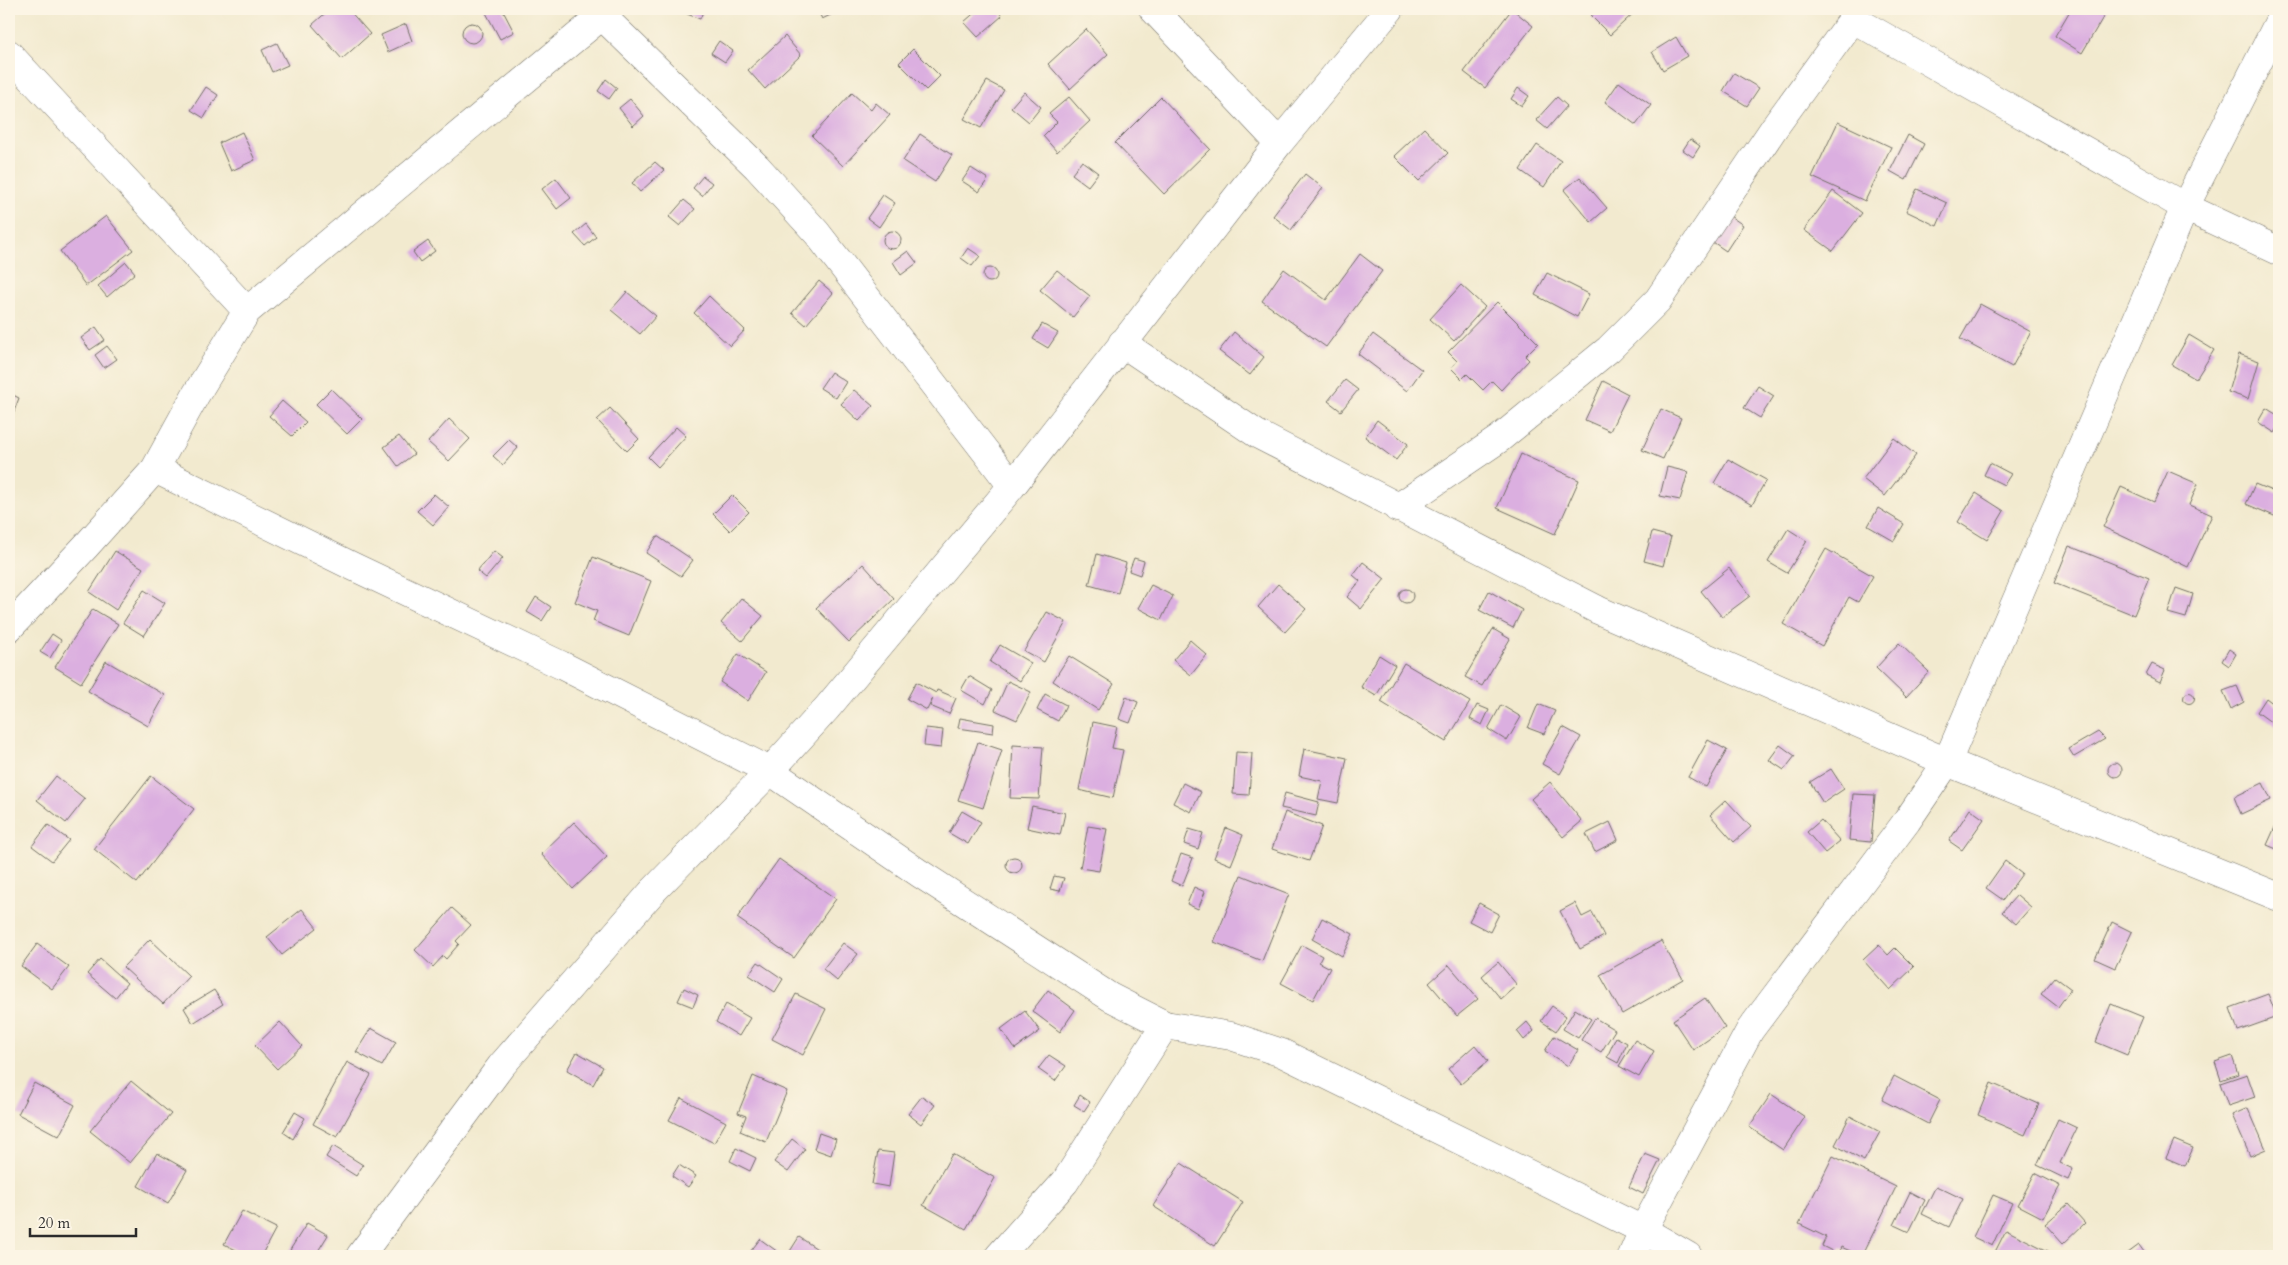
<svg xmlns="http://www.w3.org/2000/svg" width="2288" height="1265" viewBox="0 0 2288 1265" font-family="Cardo,serif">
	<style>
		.building { fill: #dbafe0 }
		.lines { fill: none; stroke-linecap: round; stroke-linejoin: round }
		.minor-casing { stroke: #716e64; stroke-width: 29 }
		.minor { stroke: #fff; stroke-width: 28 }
	</style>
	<rect width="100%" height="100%" fill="#fcf5e5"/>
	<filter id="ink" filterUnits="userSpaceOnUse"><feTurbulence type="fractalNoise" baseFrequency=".02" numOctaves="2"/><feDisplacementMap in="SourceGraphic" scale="10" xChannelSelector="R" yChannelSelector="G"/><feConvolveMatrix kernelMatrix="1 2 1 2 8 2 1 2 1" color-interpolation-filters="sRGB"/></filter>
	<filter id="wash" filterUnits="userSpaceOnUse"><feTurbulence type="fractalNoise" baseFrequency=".0096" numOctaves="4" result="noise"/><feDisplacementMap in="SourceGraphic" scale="20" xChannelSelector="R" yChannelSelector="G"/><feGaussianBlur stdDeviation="1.12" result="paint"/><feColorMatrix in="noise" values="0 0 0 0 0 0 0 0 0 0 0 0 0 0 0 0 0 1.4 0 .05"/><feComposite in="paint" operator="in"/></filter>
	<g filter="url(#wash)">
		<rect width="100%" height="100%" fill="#f2eacf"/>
		<g id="blocks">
			<path class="building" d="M 330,9 L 348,9 L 370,34 L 342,59 L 312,25 Z
				M 484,9 L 502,9 L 514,32 L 500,39 Z
				M 689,9 L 704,9 L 700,19 L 687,14 Z
				M 817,9 L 838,9 L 839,11 L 822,19 Z
				M 979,9 L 996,9 L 1002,16 L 978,37 L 964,22 Z
				M 1512,9 L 1533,26 L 1485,88 L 1464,72 Z
				M 1599,9 L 1638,9 L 1610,35 L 1591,16 Z
				M 2071,9 L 2108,9 L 2082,53 L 2055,36 Z
				M462 33a10 10 0 1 1 20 0a10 10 0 1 1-20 0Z
				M 406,24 L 412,41 L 388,52 L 381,35 Z
				M 1086,29 L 1108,54 L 1070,89 L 1048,64 Z
				M 785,36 L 801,55 L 765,89 L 748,70 Z
				M 1676,37 L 1687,56 L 1663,70 L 1652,52 Z
				M 719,41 L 733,51 L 725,62 L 711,53 Z
				M 277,43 L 288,65 L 272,72 L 262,50 Z
				M 913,49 L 940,76 L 926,90 L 899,63 Z
				M 1734,73 L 1759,88 L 1747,106 L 1723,91 Z
				M 606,79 L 617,88 L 609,99 L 598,91 Z
				M 987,81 L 1004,90 L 981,128 L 964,119 Z
				M 1619,82 L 1651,105 L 1636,125 L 1605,102 Z
				M 206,87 L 218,95 L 204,118 L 191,110 Z
				M 1518,88 L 1529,96 L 1522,106 L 1511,99 Z
				M 1024,92 L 1041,107 L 1029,122 L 1011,107 Z
				M 852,93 L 871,110 L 876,103 L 890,115 L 843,166 L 812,136 Z
				M 1069,97 L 1090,121 L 1057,152 L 1043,136 L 1057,122 L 1049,114 Z
				M 1161,97 L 1210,149 L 1164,194 L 1115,143 Z
				M 1557,97 L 1567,106 L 1547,129 L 1536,120 Z
				M 630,99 L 644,116 L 633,126 L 619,108 Z
				M 1838,122 L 1891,147 L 1865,201 L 1812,177 Z
				M 1424,128 L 1448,153 L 1419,181 L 1394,156 Z
				M 242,132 L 255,160 L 231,171 L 219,143 Z
				M 920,134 L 952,155 L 935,182 L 903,161 Z
				M 1908,135 L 1924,144 L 1906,180 L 1890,171 Z
				M 1690,139 L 1700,146 L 1693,157 L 1683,150 Z
				M 1537,145 L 1561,161 L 1544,187 L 1520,170 Z
				M 1082,161 L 1098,173 L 1088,186 L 1072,174 Z
				M 655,162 L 664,170 L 640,192 L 632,183 Z
				M 971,168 L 988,179 L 979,192 L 962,181 Z
				M 1305,174 L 1323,188 L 1291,230 L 1273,216 Z
				M 703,176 L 712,183 L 702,196 L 693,188 Z
				M 1580,177 L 1607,208 L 1591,222 L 1564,190 Z
				M 556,178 L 571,198 L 557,209 L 542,189 Z
				M 1917,189 L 1947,203 L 1937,226 L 1906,211 Z
				M 1833,191 L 1862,213 L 1833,251 L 1804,230 Z
				M 883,195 L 895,203 L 879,227 L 867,218 Z
				M 684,200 L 695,209 L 680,226 L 669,217 Z
				M 1727,214 L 1743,225 L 1726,251 L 1710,240 Z
				M 106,216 L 133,250 L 86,286 L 60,251 Z
				M 586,224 L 596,237 L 585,246 L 574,234 Z
				M883 240a9 9 0 1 1 18 0a9 9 0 1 1-18 0Z
				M 428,241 L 435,251 L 420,262 L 413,252 Z
				M 968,248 L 980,256 L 972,266 L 961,258 Z
				M 908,251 L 917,263 L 901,275 L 893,262 Z
				M 1360,254 L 1382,271 L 1326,347 L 1262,301 L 1284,269 L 1326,300 Z
				M 126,262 L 135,273 L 107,297 L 98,286 Z
				M983 275a7 7 0 1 1 14 0a7 7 0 1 1-14 0Z
				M 1057,270 L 1090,296 L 1073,317 L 1040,290 Z
				M 1547,273 L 1589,294 L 1577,317 L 1535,295 Z
				M 819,281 L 833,293 L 806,325 L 792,313 Z
				M 1461,285 L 1485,307 L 1454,341 L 1430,319 Z
				M 627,292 L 656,316 L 640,334 L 611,310 Z
				M 709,296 L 745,330 L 730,346 L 694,313 Z
				M 1497,302 L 1538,343 L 1525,356 L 1529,360 L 1501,390 L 1492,381 L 1483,390 L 1467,374 L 1462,379 L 1451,368 L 1457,361 L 1448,352 Z
				M 1980,304 L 2031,332 L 2012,367 L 1960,339 Z
				M 1042,324 L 1058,333 L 1048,348 L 1033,339 Z
				M 96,327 L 105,340 L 90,350 L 81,338 Z
				M 1234,332 L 1264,357 L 1250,375 L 1219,351 Z
				M 1373,334 L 1422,370 L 1407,391 L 1358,354 Z
				M 2189,335 L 2214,350 L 2196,379 L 2172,365 Z
				M 107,346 L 117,359 L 104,368 L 95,355 Z
				M 2239,354 L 2259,361 L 2248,399 L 2228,392 Z
				M 831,372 L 846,382 L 836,398 L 820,388 Z
				M 1345,380 L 1358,390 L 1341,411 L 1328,401 Z
				M 1603,381 L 1628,394 L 1610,431 L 1585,420 Z
				M 1758,386 L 1774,396 L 1760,418 L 1744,408 Z
				M 331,389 L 362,419 L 347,434 L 316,404 Z
				M 854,390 L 873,406 L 859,421 L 841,404 Z
				M 9,393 L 19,398 L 13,414 L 9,412 Z
				M 282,401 L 306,422 L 292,436 L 269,416 Z
				M 610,408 L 639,439 L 627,451 L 597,420 Z
				M 2266,408 L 2279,416 L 2279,426 L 2275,433 L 2258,422 Z
				M 1661,409 L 1681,418 L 1663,459 L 1642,450 Z
				M 449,419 L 470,439 L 449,461 L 428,442 Z
				M 1377,420 L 1408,444 L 1396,460 L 1365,437 Z
				M 676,427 L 686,436 L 658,467 L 648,457 Z
				M 399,436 L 414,454 L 398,466 L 384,447 Z
				M 1894,438 L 1916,455 L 1885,496 L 1863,479 Z
				M 509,440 L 518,448 L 503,465 L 493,456 Z
				M 1521,454 L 1579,480 L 1555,534 L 1497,508 Z
				M 1728,459 L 1766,480 L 1752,505 L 1714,483 Z
				M 1990,463 L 2011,474 L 2004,485 L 1984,475 Z
				M 1667,467 L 1688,472 L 1680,500 L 1660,496 Z
				M 2168,471 L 2198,484 L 2189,505 L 2212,515 L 2188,567 L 2103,527 L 2121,487 L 2154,502 Z
				M 2255,484 L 2279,494 L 2279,518 L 2246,504 Z
				M 1976,493 L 2004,511 L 1987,540 L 1958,522 Z
				M 434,494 L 449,507 L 433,525 L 417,511 Z
				M 732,495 L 749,512 L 730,531 L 713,514 Z
				M 1878,508 L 1904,524 L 1894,541 L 1868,526 Z
				M 1788,529 L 1807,541 L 1787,573 L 1768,562 Z
				M 1652,532 L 1671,537 L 1663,566 L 1644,561 Z
				M 657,536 L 693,560 L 681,576 L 646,553 Z
				M 2069,546 L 2149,578 L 2134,615 L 2054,583 Z
				M 1826,549 L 1873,576 L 1858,602 L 1849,597 L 1822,646 L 1783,624 Z
				M 115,551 L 143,568 L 116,610 L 89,592 Z
				M 494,551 L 503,558 L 486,578 L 477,571 Z
				M 1097,554 L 1126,563 L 1118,593 L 1089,585 Z
				M 593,557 L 651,581 L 629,636 L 593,621 L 597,611 L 575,602 Z
				M 1134,558 L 1144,561 L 1140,575 L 1129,571 Z
				M 1363,562 L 1385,579 L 1361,609 L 1347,597 L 1360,581 L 1353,575 Z
				M 863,564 L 894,599 L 849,642 L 816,608 Z
				M 1729,568 L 1750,596 L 1722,617 L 1701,591 Z
				M 1278,584 L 1306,609 L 1285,632 L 1258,607 Z
				M 1151,585 L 1173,596 L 1161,620 L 1138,608 Z
				M 2176,588 L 2193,594 L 2186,618 L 2168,613 Z
				M1399 596a7 7 0 1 1 14 0a7 7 0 1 1-14 0Z
				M 144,590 L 165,603 L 144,636 L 123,623 Z
				M 1489,591 L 1522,610 L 1513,628 L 1479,610 Z
				M 536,597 L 551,607 L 542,621 L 527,612 Z
				M 741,598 L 763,616 L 742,641 L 721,623 Z
				M 93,609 L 118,624 L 81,683 L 55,667 Z
				M 1047,612 L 1066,622 L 1044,662 L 1024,651 Z
				M 1493,629 L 1510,639 L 1482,686 L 1465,677 Z
				M 52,634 L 61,640 L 50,658 L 40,652 Z
				M 1190,640 L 1207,655 L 1191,675 L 1173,660 Z
				M 1899,643 L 1929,672 L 1906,697 L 1876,668 Z
				M 1000,645 L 1031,663 L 1020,681 L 990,662 Z
				M 2229,649 L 2236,654 L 2229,666 L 2222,661 Z
				M 738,654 L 766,672 L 748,701 L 720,682 Z
				M 1379,655 L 1395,665 L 1376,696 L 1361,687 Z
				M 1069,656 L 1114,684 L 1098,710 L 1053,681 Z
				M 106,661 L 165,695 L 148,726 L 88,691 Z
				M 1404,663 L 1470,702 L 1446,742 L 1381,702 Z
				M 2152,664 L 2165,670 L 2160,682 L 2146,675 Z
				M 969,676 L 992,690 L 985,704 L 961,690 Z
				M 1008,681 L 1031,692 L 1017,720 L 995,710 Z
				M 916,682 L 936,693 L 937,690 L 956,698 L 949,714 L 930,706 L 933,698 L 927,710 L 907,699 Z
				M 2237,686 L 2244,702 L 2231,709 L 2223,691 Z
				M2183.5 698a5.5 5.5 0 1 1 11 0a5.5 5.5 0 1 1-11 0Z
				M 1045,694 L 1066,705 L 1058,721 L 1037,710 Z
				M 1126,697 L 1138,702 L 1130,723 L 1119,719 Z
				M 2266,698 L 2279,708 L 2279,728 L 2257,712 Z
				M 1538,704 L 1555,711 L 1544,734 L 1528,728 Z
				M 1477,705 L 1489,710 L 1482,725 L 1470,719 Z
				M 1501,705 L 1521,717 L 1507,741 L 1488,729 Z
				M 960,718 L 994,724 L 993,733 L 958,728 Z
				M 1093,722 L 1117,727 L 1112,748 L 1123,750 L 1113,798 L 1079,790 Z
				M 1563,727 L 1581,737 L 1560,774 L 1542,764 Z
				M 926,728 L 943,730 L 941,748 L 924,746 Z
				M 2098,732 L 2105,739 L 2074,757 L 2069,749 Z
				M 1708,740 L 1727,750 L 1706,787 L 1688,777 Z
				M 978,742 L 1002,750 L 983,808 L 958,800 Z
				M 1013,745 L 1043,747 L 1039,799 L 1010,798 Z
				M 1780,745 L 1795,756 L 1784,770 L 1769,760 Z
				M 1304,749 L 1347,758 L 1338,803 L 1318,799 L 1322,781 L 1299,776 Z
				M 1236,752 L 1252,753 L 1249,795 L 1233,794 Z
				M2108 770a7 7 0 1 1 14 0a7 7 0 1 1-14 0Z
				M 1831,769 L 1844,789 L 1823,803 L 1810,782 Z
				M 56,776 L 85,799 L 66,823 L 37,800 Z
				M 151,776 L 194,809 L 137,883 L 94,849 Z
				M 1550,782 L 1582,821 L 1563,837 L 1531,799 Z
				M 1183,783 L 1201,792 L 1191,812 L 1173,803 Z
				M 2263,783 L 2271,800 L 2241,814 L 2234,797 Z
				M 1285,793 L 1319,802 L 1316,816 L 1281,808 Z
				M 1853,794 L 1875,795 L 1871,842 L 1849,840 Z
				M 1726,800 L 1751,827 L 1734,842 L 1710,815 Z
				M 1032,806 L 1065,813 L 1060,835 L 1027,828 Z
				M 1970,809 L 1984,819 L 1962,850 L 1949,841 Z
				M 962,811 L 981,822 L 968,844 L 949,833 Z
				M 1285,812 L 1322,826 L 1309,861 L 1272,849 Z
				M 1821,820 L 1840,841 L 1825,853 L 1807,832 Z
				M 574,822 L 607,857 L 573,889 L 541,854 Z
				M 1610,822 L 1618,840 L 1595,852 L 1586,834 Z
				M 48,825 L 69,840 L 52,861 L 32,846 Z
				M 2276,825 L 2279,826 L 2279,850 L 2267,845 Z
				M 1088,826 L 1107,829 L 1099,871 L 1080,868 Z
				M 1226,828 L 1243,835 L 1231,865 L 1214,858 Z
				M 1189,829 L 1203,833 L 1198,849 L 1184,844 Z
				M 1181,854 L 1193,858 L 1182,886 L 1171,881 Z
				M1006 865a8 8 0 1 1 16 0a8 8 0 1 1-16 0Z
				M 779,859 L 836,899 L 794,958 L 737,918 Z
				M 2005,861 L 2022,874 L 2003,900 L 1986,888 Z
				M 1241,875 L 1289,894 L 1262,961 L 1214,942 Z
				M 1054,876 L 1064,878 L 1060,891 L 1050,889 Z
				M 1194,887 L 1205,892 L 1198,909 L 1187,904 Z
				M 2017,895 L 2031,907 L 2016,924 L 2002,912 Z
				M 1479,903 L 1499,914 L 1490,932 L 1469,921 Z
				M 1575,903 L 1582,917 L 1592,912 L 1604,936 L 1580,949 L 1560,911 Z
				M 452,908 L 471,925 L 456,941 L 459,944 L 446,959 L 443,956 L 433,967 L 415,950 Z
				M 302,909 L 317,928 L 282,955 L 267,937 Z
				M 1322,918 L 1353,934 L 1342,956 L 1312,939 Z
				M 2112,922 L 2132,932 L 2115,968 L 2095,959 Z
				M 150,939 L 189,976 L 163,1004 L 123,967 Z
				M 1661,941 L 1683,979 L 1622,1014 L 1600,975 Z
				M 843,943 L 858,954 L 837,981 L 823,969 Z
				M 37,944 L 69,967 L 52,989 L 21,966 Z
				M 1302,945 L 1322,956 L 1319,962 L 1330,968 L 1313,1000 L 1281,983 Z
				M 1879,945 L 1888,955 L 1895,948 L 1914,967 L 1890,990 L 1863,960 Z
				M 100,959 L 127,983 L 115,998 L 87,974 Z
				M 758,962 L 783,979 L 775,992 L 749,975 Z
				M 1498,962 L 1517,985 L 1501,999 L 1482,976 Z
				M 1449,965 L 1478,999 L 1457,1016 L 1429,983 Z
				M 2055,977 L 2071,989 L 2058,1007 L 2041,994 Z
				M 684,988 L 698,995 L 693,1007 L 678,1001 Z
				M 214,990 L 223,1004 L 193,1023 L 184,1008 Z
				M 1048,990 L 1075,1010 L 1060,1032 L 1032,1011 Z
				M 796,994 L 826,1009 L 803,1055 L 772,1039 Z
				M 2268,994 L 2277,1017 L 2238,1031 L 2230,1008 Z
				M 1705,998 L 1725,1028 L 1693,1050 L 1673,1020 Z
				M 726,1004 L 750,1018 L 739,1036 L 716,1022 Z
				M 2111,1004 L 2143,1017 L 2127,1055 L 2096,1042 Z
				M 1552,1006 L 1566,1016 L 1556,1031 L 1541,1021 Z
				M 1575,1009 L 1591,1019 L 1578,1038 L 1563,1029 Z
				M 1025,1011 L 1040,1031 L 1015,1049 L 1001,1029 Z
				M 1595,1018 L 1615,1030 L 1601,1052 L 1581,1040 Z
				M 280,1022 L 302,1046 L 277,1069 L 255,1046 Z
				M 1527,1022 L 1534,1031 L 1524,1040 L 1517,1031 Z
				M 371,1028 L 396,1042 L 382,1066 L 356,1052 Z
				M 1554,1036 L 1578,1050 L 1568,1066 L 1545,1051 Z
				M 1616,1037 L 1627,1043 L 1618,1063 L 1607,1057 Z
				M 1635,1040 L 1654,1051 L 1639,1077 L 1619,1066 Z
				M 1475,1045 L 1488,1061 L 1461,1084 L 1448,1069 Z
				M 577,1052 L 603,1067 L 593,1085 L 567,1070 Z
				M 1049,1055 L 1066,1066 L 1055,1081 L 1038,1069 Z
				M 2232,1056 L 2238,1074 L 2221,1080 L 2215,1062 Z
				M 347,1062 L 371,1075 L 337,1137 L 313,1124 Z
				M 2247,1074 L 2255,1097 L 2228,1106 L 2220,1083 Z
				M 753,1076 L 787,1091 L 766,1142 L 740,1131 L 746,1116 L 738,1113 Z
				M 1894,1076 L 1940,1100 L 1928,1124 L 1882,1100 Z
				M 131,1081 L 171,1114 L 130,1163 L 90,1131 Z
				M 34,1083 L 75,1105 L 59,1136 L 18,1114 Z
				M 1991,1083 L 2039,1104 L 2025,1135 L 1978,1115 Z
				M 1771,1094 L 1805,1117 L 1783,1150 L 1749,1127 Z
				M 1080,1095 L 1090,1102 L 1084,1111 L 1074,1105 Z
				M 922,1096 L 935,1105 L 921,1124 L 908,1114 Z
				M 681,1098 L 726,1122 L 714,1143 L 669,1120 Z
				M 2248,1108 L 2266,1149 L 2250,1156 L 2232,1115 Z
				M 295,1112 L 305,1118 L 293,1139 L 283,1132 Z
				M 1850,1116 L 1880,1132 L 1864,1161 L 1835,1145 Z
				M 2058,1119 L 2077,1128 L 2060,1163 L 2073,1169 L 2068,1180 L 2037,1165 Z
				M 819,1133 L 836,1139 L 831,1155 L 814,1149 Z
				M 792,1139 L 805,1149 L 788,1172 L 774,1162 Z
				M 2174,1140 L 2193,1148 L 2185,1166 L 2166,1158 Z
				M 333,1146 L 363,1165 L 356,1176 L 326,1157 Z
				M 736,1148 L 756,1158 L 750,1171 L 730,1161 Z
				M 878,1151 L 894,1153 L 889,1187 L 872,1184 Z
				M 157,1153 L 187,1170 L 168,1203 L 138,1186 Z
				M 952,1154 L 995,1178 L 966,1229 L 923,1205 Z
				M 1645,1154 L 1660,1160 L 1643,1194 L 1629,1187 Z
				M 1833,1156 L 1896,1187 L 1862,1256 L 1841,1247 L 1838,1254 L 1822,1246 L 1826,1237 L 1799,1224 Z
				M 1181,1163 L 1243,1202 L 1215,1246 L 1153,1206 Z
				M 679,1165 L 696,1176 L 688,1187 L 672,1176 Z
				M 2035,1173 L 2060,1186 L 2043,1218 L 2018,1205 Z
				M 1936,1186 L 1963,1199 L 1949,1227 L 1922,1214 Z
				M 1910,1192 L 1925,1200 L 1909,1232 L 1894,1225 Z
				M 1993,1195 L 2012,1203 L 1992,1246 L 1973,1237 Z
				M 2068,1204 L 2085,1223 L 2063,1244 L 2045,1224 Z
				M 242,1211 L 276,1228 L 261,1256 L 248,1256 L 224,1244 Z
				M 307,1223 L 328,1235 L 315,1256 L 300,1256 L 290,1250 Z
				M 2006,1230 L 2058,1256 L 1993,1256 Z
				M 799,1237 L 828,1256 L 787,1256 Z
				M 760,1239 L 778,1252 L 775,1256 L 747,1256 Z
				M 2139,1245 L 2147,1256 L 2124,1256 Z"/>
		</g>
	</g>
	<g filter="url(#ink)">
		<use href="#blocks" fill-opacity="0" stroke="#716e64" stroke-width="1"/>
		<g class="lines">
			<defs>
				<path id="minor" d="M 595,9 L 757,167 L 817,233 L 1012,486
					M 1153,9 L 1279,143
					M 1853,19 L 2185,207 L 2279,251
					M 9,54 L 247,311
					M 1122,343 L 1257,434 L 1598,610 L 1947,762 L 2279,897
					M 155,469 L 352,566 L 561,665 L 770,771 L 919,873 L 1110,997 L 1165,1025 L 1231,1036 L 1282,1053 L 1643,1230 L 1688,1256
					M 1397,508 L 1499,439 L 1609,349 L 1658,300 L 1774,128 L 1853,19 L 1851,9
					M 9,628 L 86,546 L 155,469 L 195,396 L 247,311 L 610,9
					M 360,1256 L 501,1066 L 653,891 L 770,771 L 827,708 L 1012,486 L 1279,143 L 1390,9
					M 999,1256 L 1065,1182 L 1165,1025
					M 1632,1256 L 1643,1230 L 1750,1030 L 1907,821 L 1947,762 L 2185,207 L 2279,21"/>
			</defs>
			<use href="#minor" class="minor-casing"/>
			<use href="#minor" class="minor"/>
		</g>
	</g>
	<rect width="2288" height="1265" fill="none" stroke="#fcf5e5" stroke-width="30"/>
	<path d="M30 1228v8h106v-8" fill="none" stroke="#2b2b2b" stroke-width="2.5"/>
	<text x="38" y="1228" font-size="15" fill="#2b2b2b" stroke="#fcf5e5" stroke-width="4" paint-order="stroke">20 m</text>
</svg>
